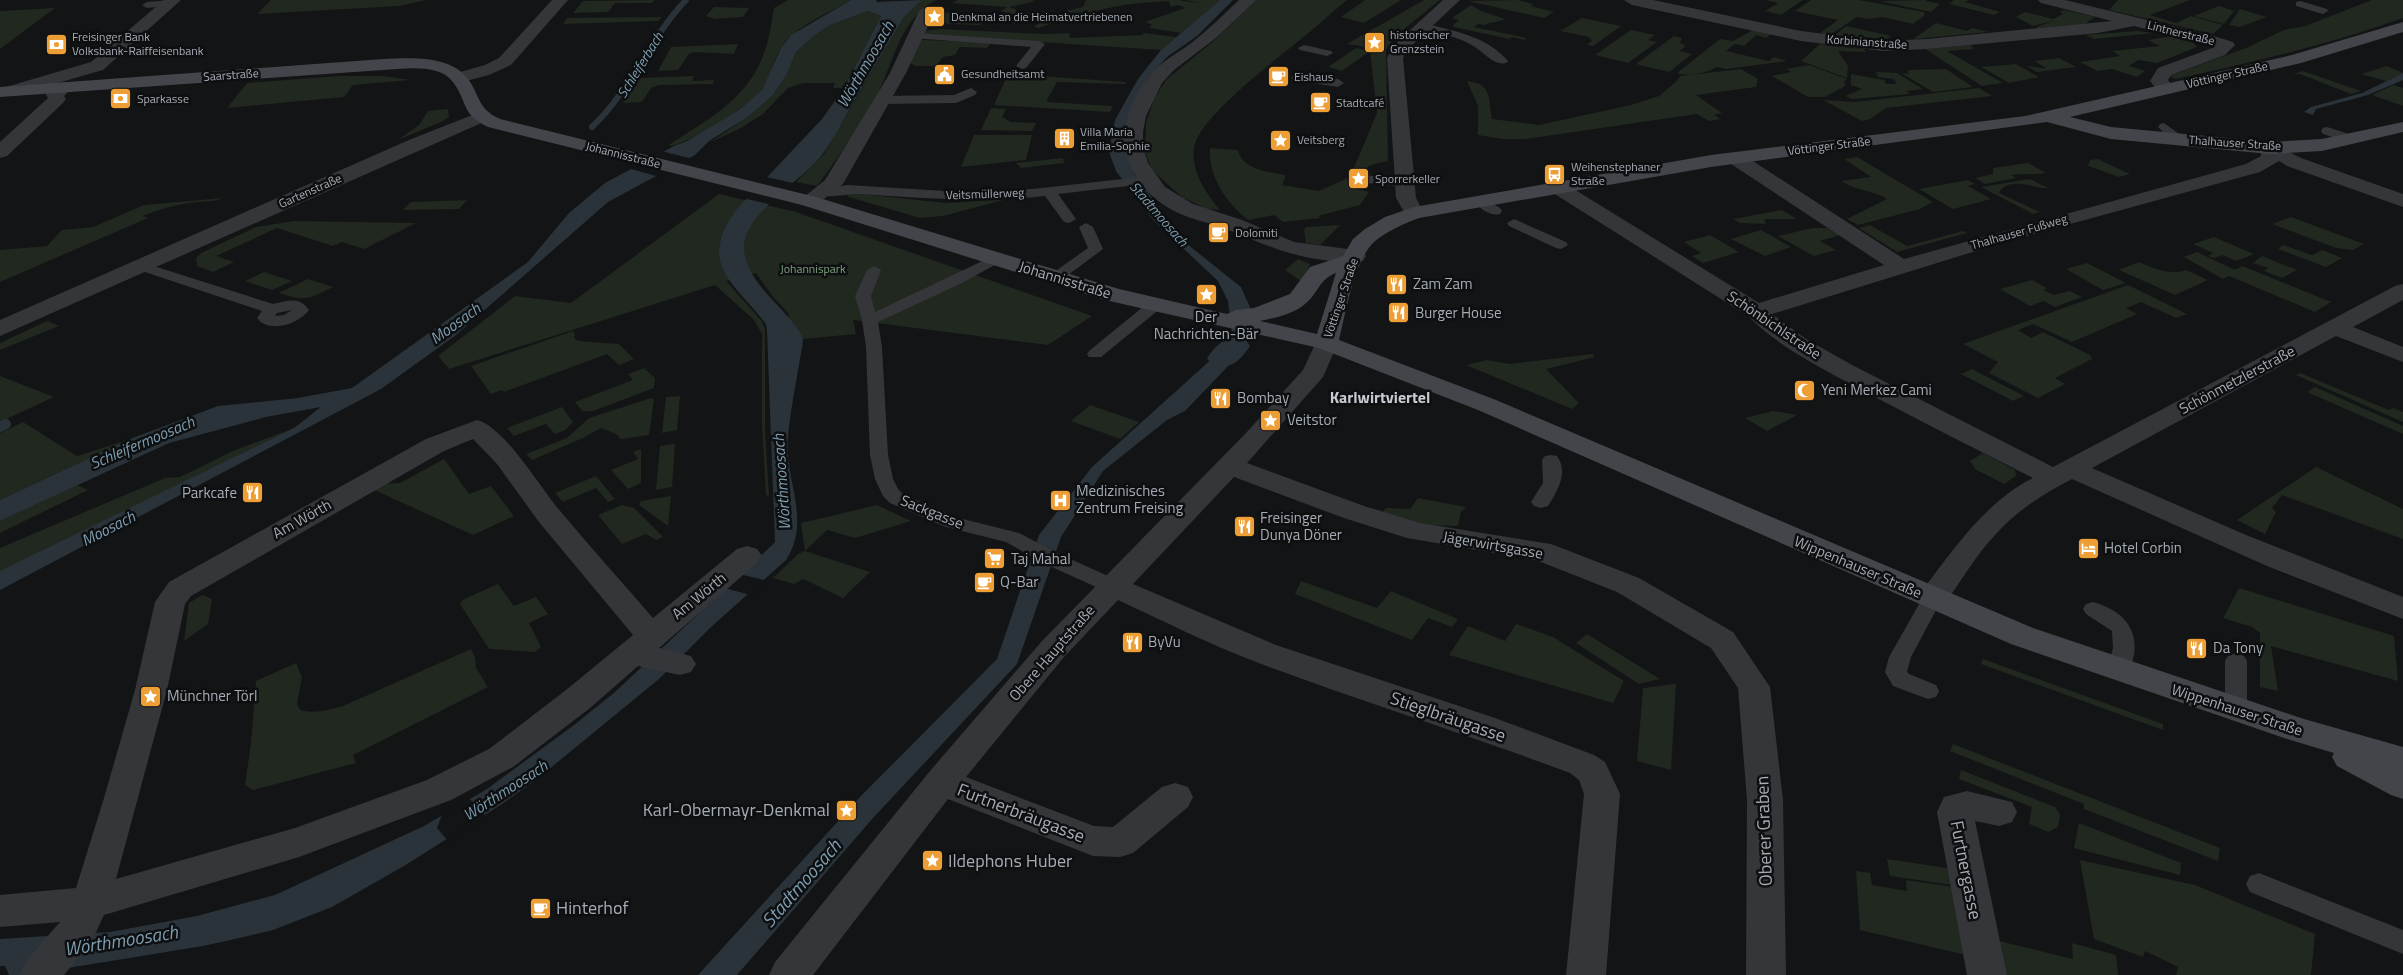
<svg xmlns="http://www.w3.org/2000/svg" width="2403" height="975" viewBox="0 0 2403 975" font-family="'Titillium Web',sans-serif">
	<style>
		.green { fill: #202820 }
		.water { fill: #2a3339 }
		.pier { fill: #131415 }
		.lines { fill: none; stroke-linecap: round; stroke-linejoin: round }
		.stream-far1 { stroke: #2a3339; stroke-width: 6 }
		.stream { stroke: #2a3339; stroke-width: 10 }
		.canal { fill: #2a3339; fill-rule: evenodd }
		.lane { fill: #35363a; fill-rule: evenodd }
		.street { fill: #35363a; fill-rule: evenodd }
		.secondary { fill: #43454a; fill-rule: evenodd }
		.labels { text-anchor: middle; stroke-width: 5; stroke-linejoin: round; paint-order: stroke }
		.far-poi-label { font-size: 12px; fill: #a5acb5; stroke: #0e0f10; text-anchor: start }
		.far-street-label { font-size: 12px; fill: #a5acb5; stroke: #0e0f10 }
		.far-park-label { font-size: 12px; fill: #7ea07d; stroke: #0e0f10 }
		.far-water-label { font-size: 14px; font-style: italic; fill: #7d9db0; stroke: #0e0f10 }
		.street-label { font-size: 15px; fill: #a5acb5; stroke: #0e0f10 }
		.poi-label { font-size: 15px; fill: #a5acb5; stroke: #0e0f10; text-anchor: start }
		.water-label { font-size: 16px; font-style: italic; fill: #7d9db0; stroke: #0e0f10 }
		.neighbourhood-label { font-size: 16px; font-weight: bold; fill: #c6cad1; stroke: #0e0f10 }
		.near-street-label { font-size: 18px; fill: #a5acb5; stroke: #0e0f10 }
		.near-poi-label { font-size: 18px; fill: #a5acb5; stroke: #0e0f10; text-anchor: start }
		.near-water-label { font-size: 19px; font-style: italic; fill: #7d9db0; stroke: #0e0f10 }
	</style>
	<rect width="100%" height="100%" fill="#131415"/>
	<path class="green" d="M 271,0 L 426,0 L 399,6 L 257,14 Z
		M 654,0 L 652,3 L 615,3 L 608,12 L 573,13 L 583,1 Z
		M 788,0 L 851,0 C 832,11 808,21 792,35 C 776,48 773,71 763,88 C 754,104 688,144 670,146 L 670,144 C 706,121 747,99 763,56 C 769,41 771,24 774,8 Z
		M 921,0 L 936,0 C 898,19 893,68 873,103 C 856,132 837,159 817,186 L 796,182 L 824,154 L 904,17 Z
		M 958,0 L 1030,0 L 1036,1 L 1009,7 L 1015,9 L 1018,12 C 1034,15 1051,11 1066,18 L 1039,28 L 1034,27 L 1040,22 L 1025,19 L 1017,20 L 1015,24 L 1010,22 L 1007,13 L 1001,11 L 1007,7 L 952,3 Z
		M 1086,0 L 1178,0 L 1203,4 L 1185,0 L 1220,0 L 1181,33 L 1149,28 L 1152,25 L 1145,22 L 1185,8 L 1178,5 L 1171,7 L 1169,1 C 1136,3 1104,5 1074,20 L 1062,14 L 1065,11 L 1083,7 Z
		M 1255,0 L 1347,0 C 1333,11 1320,24 1306,35 C 1281,56 1198,117 1194,148 C 1191,172 1206,193 1220,210 L 1207,209 L 1182,197 L 1153,171 L 1145,153 L 1146,123 L 1154,99 L 1166,80 L 1216,39 Z
		M 1365,0 L 1401,0 L 1364,23 L 1341,17 Z
		M 1424,0 L 1440,0 L 1398,34 L 1386,49 L 1388,161 C 1364,166 1364,166 1357,189 L 1369,192 L 1360,205 L 1318,216 L 1321,218 L 1283,222 L 1274,215 L 1248,220 C 1226,203 1208,176 1210,148 L 1238,150 C 1242,170 1270,172 1286,175 L 1282,185 L 1319,191 L 1350,177 L 1377,113 L 1370,51 L 1342,71 L 1328,67 L 1356,48 L 1370,51 L 1361,46 L 1347,44 Z
		M 1518,0 L 1533,4 L 1531,6 L 1554,12 L 1544,18 L 1468,1 Z
		M 1765,0 L 1803,0 L 1781,15 L 1765,11 L 1778,3 Z
		M 1811,0 L 1859,0 L 1924,12 L 1925,15 L 1913,24 L 1882,17 L 1869,19 L 1857,17 L 1830,35 L 1820,33 L 1838,20 L 1795,11 Z
		M 1927,0 L 1926,1 L 1940,4 L 1931,12 L 1879,1 Z
		M 1954,0 L 1969,0 L 1965,2 L 2000,12 L 1994,15 L 1949,4 Z
		M 2118,0 L 2190,0 L 2150,15 L 2176,23 L 2191,16 L 2223,25 L 2213,34 L 2109,10 Z
		M 2372,0 L 2403,0 L 2403,18 C 2328,45 2253,62 2176,79 L 2169,76 L 2246,48 L 2284,30 L 2305,26 Z
		M 1471,5 L 1481,11 L 1505,19 C 1498,23 1492,21 1485,25 L 1478,24 L 1474,27 L 1527,38 L 1524,40 L 1512,37 L 1509,39 L 1454,27 L 1453,25 L 1459,20 L 1452,18 Z
		M 2219,6 L 2234,11 L 2224,24 L 2194,16 Z
		M 714,7 L 749,8 L 743,17 L 715,19 L 706,16 Z
		M 55,8 L 0,49 L 0,11 Z
		M 2240,9 L 2267,17 L 2240,27 L 2229,25 Z
		M 2064,10 L 2095,17 L 2085,24 L 2038,28 L 2036,27 L 2056,20 L 2033,26 L 2016,17 L 2025,12 L 2053,19 L 2063,14 L 2060,12 Z
		M 868,11 L 881,16 L 844,88 L 833,88 L 835,83 L 803,83 L 788,88 L 763,114 L 741,128 L 709,143 L 748,117 L 773,95 L 787,74 L 796,52 L 815,35 L 830,25 Z
		M 951,12 L 981,16 L 987,19 L 980,25 L 974,25 L 933,23 L 938,14 Z
		M 662,17 L 658,21 L 563,24 L 567,18 Z
		M 1582,18 L 1621,26 L 1593,46 L 1587,45 L 1592,41 L 1589,37 L 1560,31 Z
		M 1936,23 L 1967,31 L 1972,28 L 1988,32 L 1913,39 Z
		M 1846,26 L 1891,36 L 1886,39 L 1834,36 Z
		M 939,29 L 1045,34 L 1069,33 L 1070,38 L 1143,35 L 1143,33 L 1176,37 L 1161,50 L 917,34 L 924,31 Z
		M 1631,30 L 1655,35 L 1648,40 L 1657,42 L 1628,63 L 1595,55 Z
		M 1753,30 L 1771,34 L 1766,38 L 1756,35 L 1744,46 L 1735,44 L 1726,51 L 1769,61 L 1774,57 L 1787,61 L 1727,69 L 1717,67 C 1708,73 1687,77 1677,73 L 1720,39 L 1733,41 Z
		M 2137,31 L 2154,33 L 2094,39 L 2085,35 Z
		M 1674,36 L 1682,38 L 1680,43 L 1686,46 L 1679,51 L 1692,54 L 1669,72 L 1636,64 Z
		M 2173,36 L 2192,42 L 2197,47 L 2157,63 L 2138,60 L 2129,66 L 2145,71 L 2137,77 L 2112,69 L 2097,71 L 2080,62 L 2120,56 L 2112,51 L 2160,46 L 2148,40 Z
		M 921,40 L 926,40 L 991,43 L 987,48 L 960,47 L 955,55 L 943,57 L 936,66 L 916,66 L 910,63 Z
		M 738,44 L 734,54 L 694,52 L 689,54 L 678,70 L 658,71 L 671,47 Z
		M 1820,44 L 1864,49 L 1866,52 L 1838,51 L 1848,66 L 1847,78 L 1801,61 Z
		M 1970,45 L 1974,49 L 1947,51 L 2003,83 L 1982,86 L 1925,49 Z
		M 2059,58 L 2076,67 L 2037,72 L 2026,66 C 2034,66 2039,69 2046,68 L 2034,61 Z
		M 2016,64 L 2039,77 L 2009,83 L 1981,67 Z
		M 1809,65 L 1847,79 L 1844,81 L 1845,86 L 1825,97 L 1808,97 L 1772,76 L 1791,72 L 1786,69 Z
		M 2387,66 L 2403,73 L 2386,81 L 2361,74 Z
		M 1741,69 L 1758,79 L 1756,87 L 1696,95 L 1722,113 L 1714,115 L 1721,119 L 1709,121 L 1697,114 L 1526,139 L 1503,139 L 1478,135 L 1478,106 L 1467,81 C 1493,84 1488,98 1492,119 L 1539,125 L 1631,105 L 1659,96 L 1676,82 L 1680,76 Z
		M 1946,69 L 1973,87 L 1933,92 L 1901,73 L 1909,74 L 1907,70 Z
		M 2303,71 L 2361,91 L 2351,94 L 2300,74 L 2293,74 Z
		M 1876,72 L 1897,73 L 1923,89 L 1907,91 L 1910,94 L 1852,99 L 1845,96 L 1862,89 L 1851,85 L 1851,74 L 1884,80 L 1886,84 L 1897,84 L 1894,79 L 1878,77 Z
		M 1008,74 L 1126,82 L 1125,84 L 1057,82 L 1047,100 L 1047,102 L 1113,106 L 1110,112 L 994,105 Z
		M 338,76 L 384,76 L 411,80 L 353,85 L 344,97 L 227,108 L 247,83 Z
		M 694,76 L 692,81 L 714,80 L 713,84 L 659,85 L 651,88 L 642,102 L 623,103 L 639,78 Z
		M 2393,85 L 2403,88 L 2403,106 L 2372,95 Z
		M 1979,88 L 1992,96 L 1886,108 L 1870,119 L 1862,121 L 1823,100 L 1855,102 Z
		M 991,108 L 1006,109 L 1002,117 L 1011,122 L 1036,123 L 1032,131 L 981,130 Z
		M 448,109 L 449,117 L 443,121 L 398,140 L 419,125 L 428,111 Z
		M 974,135 L 1032,135 L 1026,160 L 961,167 Z
		M 1857,157 L 1933,202 L 1920,209 L 1858,225 L 1847,219 L 1887,199 C 1873,190 1856,191 1841,181 L 1871,177 L 1844,159 Z
		M 1063,158 L 1064,163 L 1021,168 L 1016,163 Z
		M 2098,159 L 2130,174 L 2119,177 L 2088,166 L 2090,160 Z
		M 2028,163 L 2046,173 C 2033,175 2024,173 2011,175 L 2016,178 L 1985,184 L 1975,178 L 1993,174 L 1993,168 Z
		M 2030,179 L 2048,188 C 2034,189 2009,175 1999,193 L 2040,212 L 2033,214 L 1981,187 Z
		M 1968,180 L 1975,184 L 1968,186 L 1991,199 L 1953,209 L 1919,189 Z
		M 851,193 L 946,203 L 1007,199 L 943,216 L 920,218 L 849,197 L 847,194 Z
		M 719,194 L 796,212 L 1092,316 L 1048,345 L 853,320 L 856,334 L 803,339 L 799,330 L 788,318 L 789,314 L 773,297 L 756,273 L 726,281 L 761,320 L 765,329 L 765,434 L 769,496 L 766,495 L 762,424 L 762,334 L 754,320 L 715,285 L 449,369 L 438,356 L 515,296 L 571,303 Z
		M 223,198 C 212,202 211,201 200,202 C 181,203 160,209 142,216 L 148,218 L 0,282 L 0,250 L 47,246 L 62,230 L 93,227 L 144,205 Z
		M 467,200 L 459,209 L 403,210 L 411,202 Z
		M 1782,210 L 1797,219 L 1764,219 L 1766,224 L 1740,223 L 1733,219 Z
		M 2291,217 L 2364,244 L 2353,250 L 2336,248 L 2272,224 Z
		M 294,221 L 416,223 L 364,249 L 342,242 L 333,246 L 277,228 L 216,256 L 234,262 L 213,272 L 197,266 L 196,258 L 201,253 L 256,227 Z
		M 1340,225 L 1320,245 L 1306,243 L 1304,230 L 1306,227 Z
		M 1870,225 L 1907,246 L 1963,231 L 1967,233 L 1897,252 L 1859,228 Z
		M 1813,228 L 1827,228 L 1840,235 L 1820,241 L 1836,250 L 1814,256 L 1778,236 Z
		M 1761,230 L 1791,247 L 1765,256 L 1731,239 Z
		M 1710,235 L 1739,252 L 1703,263 L 1692,256 L 1701,253 L 1684,242 Z
		M 2214,237 L 2254,254 L 2236,261 L 2223,255 L 2214,258 L 2208,256 L 2213,253 L 2193,244 Z
		M 2283,245 L 2312,255 L 2322,250 L 2342,258 L 2326,267 L 2278,249 Z
		M 2197,252 L 2235,270 L 2242,266 L 2331,302 L 2315,312 L 2229,276 L 2223,279 L 2184,257 Z
		M 2262,256 L 2297,270 L 2282,278 L 2264,271 L 2268,268 L 2253,263 Z
		M 1298,259 L 1310,264 L 1302,282 L 1285,270 Z
		M 2139,262 C 2153,268 2171,276 2186,270 L 2208,280 L 2175,295 L 2119,270 Z
		M 2087,263 L 2126,283 L 2103,290 L 2066,269 Z
		M 264,272 L 292,281 L 272,290 L 245,281 Z
		M 308,279 L 333,287 C 309,299 305,302 279,293 Z
		M 2032,280 L 2047,288 L 2043,290 L 2054,295 L 2070,291 L 2082,297 L 2055,307 L 2044,301 L 2030,306 L 2000,289 Z
		M 2128,285 L 2187,314 L 2176,318 L 2141,302 L 2126,308 L 2137,314 L 2072,342 L 2033,324 L 2018,330 L 2031,338 L 2043,332 L 2090,355 L 2092,359 L 2055,378 L 2065,384 L 2038,398 L 1989,373 L 1998,362 L 1963,344 Z
		M 47,321 L 59,326 L 0,350 L 0,343 Z
		M 573,331 L 575,334 L 574,338 L 578,341 L 619,344 L 634,359 L 619,365 L 607,354 L 504,392 L 502,390 L 491,394 L 471,366 Z
		M 1592,354 L 1595,357 L 1546,369 L 1579,403 L 1572,409 L 1466,365 L 1487,360 L 1510,364 Z
		M 644,368 L 655,378 L 654,388 L 593,411 L 582,411 L 575,402 L 633,380 L 628,374 Z
		M 1972,369 L 2024,396 L 2013,401 L 1961,374 Z
		M 2300,373 L 2389,410 L 2393,408 L 2403,412 L 2403,422 L 2296,375 Z
		M 0,376 L 54,397 L 0,422 Z
		M 2315,387 L 2403,426 L 2403,434 L 2307,392 Z
		M 680,396 L 677,430 L 662,433 L 666,397 Z
		M 651,398 L 654,399 L 649,435 L 621,439 L 616,434 L 601,428 L 583,438 L 532,460 L 526,454 L 567,438 L 589,418 Z
		M 1090,405 L 1139,422 L 1120,439 L 1071,421 Z
		M 562,407 L 573,422 L 565,430 L 555,434 L 546,424 L 514,436 L 507,428 Z
		M 1773,411 L 1797,415 L 1767,431 L 1745,418 Z
		M 23,422 L 77,456 L 130,439 L 0,500 L 0,433 Z
		M 294,428 L 21,562 L 0,571 L 0,548 L 165,478 L 180,477 L 233,451 Z
		M 675,444 L 672,487 L 656,490 L 660,446 Z
		M 641,449 L 641,483 L 628,489 L 611,470 L 638,459 L 633,452 Z
		M 1983,453 L 2015,470 L 2016,476 L 2004,484 L 1975,469 L 1970,461 Z
		M 444,459 L 469,494 L 491,486 L 514,516 L 473,535 L 370,488 L 378,484 L 400,483 Z
		M 2316,467 L 2403,509 L 2403,539 L 2282,495 L 2272,508 L 2276,512 L 2265,534 L 2237,520 Z
		M 596,476 L 615,499 L 608,502 L 596,488 L 563,502 L 555,493 Z
		M 77,485 L 88,490 L 0,533 L 0,521 Z
		M 671,496 L 668,526 L 639,505 L 641,501 Z
		M 1418,498 L 1466,507 L 1461,512 L 1458,526 L 1420,525 L 1380,515 L 1386,508 L 1410,509 Z
		M 622,505 L 634,508 L 663,537 L 656,540 L 646,534 L 622,544 L 598,515 Z
		M 877,505 L 911,521 L 855,538 L 827,530 L 805,551 L 870,572 L 843,598 L 803,579 L 794,584 L 773,578 L 798,554 L 805,551 L 801,523 Z
		M 1301,581 L 1377,608 L 1391,591 L 1458,619 L 1452,627 L 1428,618 L 1412,640 L 1295,594 Z
		M 498,584 L 514,606 L 536,597 L 548,614 L 529,623 L 541,647 L 535,652 L 489,649 L 460,604 L 462,600 Z
		M 2239,588 L 2394,636 L 2398,681 L 2271,646 L 2278,691 L 2260,687 L 2260,633 L 2252,627 L 2223,618 Z
		M 202,595 L 212,599 L 208,624 L 184,641 L 189,603 Z
		M 1516,624 L 1553,637 L 1624,681 L 1613,703 L 1449,655 L 1468,626 L 1505,641 Z
		M 1587,634 L 1660,679 L 1639,684 L 1576,643 Z
		M 471,649 L 475,657 L 476,668 L 488,687 L 353,755 L 356,763 L 253,790 L 245,785 L 251,743 L 256,681 L 296,663 L 302,677 L 297,704 L 300,710 C 314,714 328,710 343,706 Z
		M 1983,659 L 2163,724 L 2163,730 L 1981,664 Z
		M 1676,684 L 1671,770 L 1637,761 L 1643,688 Z
		M 1953,744 L 2220,848 L 2218,861 L 2084,809 L 2084,804 L 1950,751 Z
		M 1961,770 L 2055,807 L 2060,814 L 2058,827 L 2048,832 L 2029,824 L 2032,807 L 1959,779 Z
		M 2079,823 L 2181,863 L 2180,875 L 2074,848 Z
		M 1887,859 L 1947,868 L 1952,885 L 1890,876 Z
		M 2080,860 L 2195,885 L 2315,934 L 2311,975 L 2176,975 L 2178,967 L 2145,951 L 2143,957 L 2094,939 Z
		M 1856,871 L 1870,873 L 1872,885 L 1907,891 L 1906,880 L 1954,887 L 1970,956 L 1860,930 Z
		M 1999,941 L 2073,959 L 2072,943 L 2116,955 L 2118,975 L 2006,975 Z"/>
	<path class="water" d="M 851,0 L 876,0 L 877,2 L 921,0 L 904,17 C 887,46 869,76 852,105 C 840,126 830,148 813,165 C 792,186 740,219 744,251 C 749,286 785,307 802,335 L 803,341 C 798,373 791,405 788,437 C 784,480 812,520 786,560 L 711,627 L 659,679 L 537,779 L 502,804 L 404,866 L 332,907 L 273,930 L 244,937 L 203,946 L 25,975 L 9,975 L 5,966 L 0,966 L 0,939 L 110,932 L 197,916 L 275,895 L 424,826 L 487,789 L 574,725 L 615,692 L 770,547 L 775,542 L 767,331 L 766,324 C 734,282 697,265 736,210 L 822,119 L 844,88 L 881,16 L 868,11 L 830,25 L 815,35 L 796,52 L 787,74 L 773,95 L 748,117 L 709,141 L 695,155 L 608,202 L 456,335 L 381,389 L 0,590 L 0,571 L 294,428 L 321,407 L 266,417 L 169,443 L 0,521 L 0,500 L 130,439 L 218,406 L 298,398 L 352,388 L 528,262 L 569,213 L 605,183 L 674,146 L 687,141 L 739,110 L 762,90 L 781,48 L 791,35 Z
		M 1220,0 L 1233,0 L 1197,36 L 1167,57 L 1147,79 L 1127,152 L 1134,174 L 1162,211 L 1174,230 L 1187,244 L 1241,287 L 1253,314 L 1245,349 L 1226,344 L 1232,333 L 1228,301 L 1218,281 L 1154,221 L 1116,171 L 1109,152 L 1115,120 L 1138,79 L 1161,50 Z
		M 2403,73 L 2403,80 L 2368,95 L 2316,109 L 2313,115 L 2304,112 L 2311,107 L 2362,93 Z
		M 1215,356 L 1233,361 L 1185,411 L 1167,420 L 1103,471 L 1061,537 L 1017,664 L 873,818 L 737,975 L 698,975 L 861,796 L 997,659 L 1039,535 L 1092,467 Z"/>
	<path class="pier" d="M 661,151 L 693,159 L 660,177 L 627,168 Z
		M 762,176 L 797,184 L 773,205 L 743,198 Z
		M 739,574 L 768,581 L 751,595 L 724,588 Z
		M 468,797 L 486,817 L 448,841 L 437,828 L 443,812 Z"/>
	<g class="lines">
		<path class="stream-far1" d="M 592,127 C 631,90 649,39 686,0"/>
		<path class="stream" d="M 0,427 L 6,424"/>
		<path class="canal" d="M 1234,337 L 1245,339 L 1250,346 C 1239,362 1231,370 1212,365 L 1207,358 C 1215,347 1221,340 1234,337 Z"/>
		<path class="lane" d="M 170,0 L 175,3 L 174,5 L 147,8 L 142,5 L 147,2 Z
			M 2300,1 L 2327,9 L 2328,11 L 2323,14 L 2296,6 L 2296,2 Z
			M 1422,23 C 1451,30 1487,36 1508,61 L 1506,63 C 1495,66 1484,53 1475,47 C 1458,36 1438,33 1418,28 L 1417,26 Z
			M 916,33 L 1039,41 L 1045,44 L 1026,68 L 1022,69 L 1016,66 L 1031,47 L 912,38 L 912,34 Z
			M 1304,45 L 1331,51 L 1333,53 L 1327,56 L 1300,50 L 1298,48 Z
			M 1297,75 L 1338,79 L 1344,83 L 1338,87 L 1293,80 L 1291,78 L 1293,76 Z
			M 971,88 L 977,92 L 975,95 L 956,103 L 882,104 L 876,100 L 882,96 L 954,95 Z
			M 2164,123 L 2182,136 L 2184,139 L 2182,142 L 2174,142 L 2158,127 L 2160,124 Z
			M 2327,127 L 2355,136 L 2357,139 L 2351,143 L 2323,134 L 2321,131 L 2323,128 Z
			M 1363,175 L 1405,179 L 1412,183 L 1405,187 L 1358,182 L 1356,179 Z
			M 1141,177 L 1148,181 L 1146,184 L 1058,194 L 1076,219 L 1069,223 L 1064,222 L 1045,196 C 983,203 921,198 860,194 C 849,193 821,200 815,193 L 822,189 L 848,185 L 961,192 L 1033,189 Z
			M 1480,196 L 1500,208 L 1502,211 L 1500,214 C 1490,217 1479,208 1473,200 Z
			M 1514,219 L 1566,242 L 1568,245 L 1561,249 L 1556,248 L 1509,226 L 1507,223 Z
			M 1086,223 L 1093,227 L 1103,249 L 1060,281 L 1050,281 L 1047,278 L 1050,275 L 1088,248 L 1079,227 Z
			M 995,255 L 1000,256 L 1002,259 L 1000,262 L 962,283 L 878,322 L 882,347 L 888,455 L 893,479 L 898,489 L 904,495 L 959,518 L 1019,533 L 1057,553 L 1119,581 L 1122,586 L 1119,591 L 1112,593 L 1105,591 L 1043,563 L 1006,542 L 946,527 L 890,503 L 883,496 L 875,479 L 870,455 L 866,347 L 862,320 L 855,296 L 867,270 L 874,266 L 881,270 L 871,296 L 875,312 Z
			M 141,262 L 273,304 C 288,301 299,296 309,310 C 299,324 269,334 257,318 L 262,311 L 136,269 L 134,266 L 136,263 ZM 292,310 L 284,315 L 275,316 L 277,313 Z
			M 1155,300 L 1163,305 L 1161,308 L 1101,357 L 1089,357 L 1087,354 L 1089,351 L 1149,302 Z
			M 1551,455 L 1557,456 C 1569,472 1557,492 1548,506 L 1541,508 L 1534,506 L 1531,502 L 1543,483 L 1542,460 L 1545,456 Z
			M 1932,592 L 1939,594 L 1942,599 L 1911,657 L 1907,672 L 1909,674 L 1936,685 L 1939,691 L 1936,697 L 1928,699 L 1893,686 L 1885,672 L 1889,657 L 1922,599 L 1925,594 Z
			M 2093,602 C 2130,612 2146,640 2126,676 L 2118,678 L 2110,676 L 2107,670 L 2113,648 L 2112,631 L 2086,614 L 2083,609 L 2086,604 Z
			M 2236,653 L 2244,656 L 2247,661 L 2247,709 L 2244,715 L 2236,717 L 2228,715 L 2225,709 L 2225,661 L 2228,656 Z
			M 2259,873 L 2403,930 L 2403,954 L 2250,892 L 2246,884 L 2250,876 Z"/>
		<path class="street" d="M 164,0 L 181,0 L 103,70 L 12,96 L 6,95 L 3,91 L 6,87 L 91,62 Z
			M 552,0 L 568,0 L 511,65 L 489,75 L 459,83 L 453,82 L 450,78 L 453,74 L 485,65 L 499,58 Z
			M 1239,0 L 1256,0 L 1216,38 L 1174,70 L 1162,83 L 1146,116 L 1143,132 L 1143,148 L 1148,163 L 1165,187 L 1193,204 L 1242,220 L 1294,242 L 1363,251 L 1366,256 L 1363,261 C 1353,263 1343,262 1332,261 C 1292,257 1268,246 1231,231 C 1210,222 1185,219 1167,207 C 1115,174 1113,118 1152,73 C 1163,60 1180,52 1194,41 C 1210,28 1224,14 1239,0 Z
			M 1443,0 L 1460,0 L 1409,48 L 1403,58 L 1416,198 L 1424,213 L 1421,217 L 1414,219 L 1407,217 L 1396,198 L 1387,58 L 1397,42 Z
			M 1624,0 L 1653,0 L 1801,31 L 1883,41 L 1927,39 L 2112,21 L 2041,3 L 2038,0 L 2065,0 L 2217,37 L 2233,42 L 2235,45 L 2225,55 L 2171,75 L 2168,80 L 2175,89 L 2172,93 C 2161,95 2157,90 2150,81 L 2158,68 L 2215,47 L 2134,26 L 2098,33 L 1927,49 L 1883,51 L 1801,41 L 1632,5 Z
			M 927,6 L 935,11 L 906,73 L 843,184 L 816,205 L 809,207 L 802,205 L 799,201 L 825,180 L 890,73 L 919,11 Z
			M 64,82 L 70,83 L 73,87 L 64,96 L 66,99 L 63,103 L 7,156 L 0,158 L 0,142 L 48,98 L 46,95 C 51,88 56,84 64,82 Z
			M 480,112 L 486,113 L 489,117 L 486,121 L 0,336 L 0,320 L 409,140 Z
			M 2270,142 L 2301,158 L 2403,194 L 2403,207 L 2287,166 L 2279,161 L 2260,172 L 2005,242 L 1772,314 L 1806,339 L 1854,366 L 2053,467 L 2395,286 L 2403,284 L 2403,300 L 2353,327 L 2403,347 L 2403,362 L 2336,336 L 2092,468 L 2246,535 L 2403,597 L 2403,619 L 2267,566 L 2072,479 C 2043,494 2016,511 1995,535 C 1975,556 1960,583 1943,606 L 1932,609 L 1921,606 L 1917,599 L 1921,592 C 1954,549 1984,503 2033,478 C 1974,448 1914,418 1856,387 C 1818,366 1779,347 1748,316 L 1550,191 L 1547,187 L 1550,183 L 1557,181 L 1564,183 L 1759,303 L 1884,265 L 1728,162 L 1725,158 L 1728,154 L 1742,154 L 1904,259 L 2246,164 L 2261,156 L 2261,148 L 2263,144 Z
			M 1326,336 L 1334,338 L 1338,343 L 1323,377 L 1247,463 L 1364,506 L 1420,523 L 1551,544 L 1639,578 L 1733,632 L 1770,687 L 1783,800 L 1786,975 L 1746,975 L 1747,800 L 1738,688 L 1711,648 L 1617,592 L 1536,560 L 1407,538 L 1344,518 L 1234,477 L 1133,584 L 1276,645 L 1495,718 L 1594,755 L 1605,762 L 1620,794 L 1606,975 L 1566,975 L 1584,794 L 1579,780 L 1570,773 C 1466,734 1360,701 1256,662 C 1209,644 1163,621 1118,600 L 1064,657 L 966,777 L 1094,826 L 1113,827 L 1162,787 L 1175,783 L 1188,787 L 1193,797 L 1188,807 L 1133,853 L 1120,857 L 1093,856 L 948,799 L 813,975 L 769,975 L 775,962 L 930,771 L 1042,641 L 1246,433 L 1303,370 L 1318,338 Z
			M 477,420 C 505,427 541,489 561,512 C 591,548 623,583 653,618 L 737,549 L 747,546 L 757,549 L 762,556 L 757,563 L 659,648 L 691,656 L 696,664 L 691,672 L 680,675 L 638,666 L 590,708 L 513,767 L 451,800 L 299,857 L 104,915 L 92,941 L 64,975 L 19,975 L 25,962 L 60,922 L 0,927 L 0,895 L 76,888 L 104,798 L 135,690 L 155,602 L 169,582 L 426,439 ZM 473,439 L 497,464 L 539,522 L 633,635 L 566,690 L 489,749 L 427,780 L 295,828 L 116,879 L 167,690 L 185,604 L 191,596 L 444,451 Z
			M 1967,791 L 2012,802 L 2017,812 L 2012,822 L 1999,826 L 1975,821 L 2007,975 L 1967,975 L 1937,812 L 1944,797 Z"/>
		<path class="secondary" d="M 2403,22 L 2403,32 L 2301,63 L 2070,117 L 2111,127 L 2270,142 L 2322,139 L 2403,122 L 2403,132 L 2322,151 L 2270,154 L 2111,139 L 2047,122 L 1711,167 L 1419,218 C 1403,224 1387,231 1374,242 C 1354,261 1346,312 1339,340 L 1496,400 L 2033,628 L 2304,719 L 2403,747 L 2403,799 L 2391,795 L 2337,766 L 2332,757 L 2334,753 L 2287,739 L 2011,644 L 1478,410 L 1319,348 L 1105,300 L 802,205 L 488,127 C 460,113 468,102 453,82 C 439,63 404,69 383,70 L 0,97 L 0,87 L 383,59 C 413,58 455,54 472,85 C 481,102 481,110 500,119 L 816,197 L 1119,289 L 1227,314 L 1236,310 L 1254,308 L 1290,294 L 1310,267 L 1343,256 L 1353,239 L 1365,229 L 1385,217 L 1414,207 L 1711,155 L 2025,116 L 2292,55 ZM 1336,273 L 1317,334 L 1260,321 C 1274,318 1294,314 1305,304 C 1318,294 1319,279 1336,273 Z"/>
	</g>
	<defs>
		<symbol id="sight-square" viewBox="-11 -11 22 22"><rect x="-9" y="-9" width="18" height="18" rx="4" fill="#ed9e34" stroke="#0e0f10"/><path d="M0-6L1.8-2.2L6-1.7L2.9 1.2L3.7 5.4L0 3.3L-3.7 5.4L-2.9 1.2L-6-1.7L-1.8-2.2Z" fill="#fff"/></symbol>
		<symbol id="bank-square" viewBox="-11 -11 22 22"><rect x="-9" y="-9" width="18" height="18" rx="4" fill="#ed9e34" stroke="#0e0f10"/><path d="M-6-4H6V4H-6ZM0-2.3a2.3 2.3 0 1 0 0 4.6a2.3 2.3 0 1 0 0-4.6Z" fill="#fff"/></symbol>
		<symbol id="civic-square" viewBox="-11 -11 22 22"><rect x="-9" y="-9" width="18" height="18" rx="4" fill="#ed9e34" stroke="#0e0f10"/><path d="M-.6-6.5H3V-4.5H.6V-3L4-1V1h2V6H-6V1h2V-1L-.6-3ZM-1.2 2.5V6h2.4V2.5Z" fill="#fff"/></symbol>
		<symbol id="cafe-square" viewBox="-11 -11 22 22"><rect x="-9" y="-9" width="18" height="18" rx="4" fill="#ed9e34" stroke="#0e0f10"/><path d="M-5.5-4.5H6V0H3Q3 3.5 0 3.5H-2.5Q-5.5 3.5-5.5 0ZM3-3.2v2h1.7v-2ZM-6 4.5H4V6H-6Z" fill="#fff"/></symbol>
		<symbol id="building-square" viewBox="-11 -11 22 22"><rect x="-9" y="-9" width="18" height="18" rx="4" fill="#ed9e34" stroke="#0e0f10"/><path d="M-4-6H4V6H1V3H-1V6H-4ZM-2.5-4.3h1.7v1.8h-1.7ZM.8-4.3h1.7v1.8H.8ZM-2.5-1h1.7V.8h-1.7ZM.8-1h1.7V.8H.8Z" fill="#fff"/></symbol>
		<symbol id="bus-square" viewBox="-11 -11 22 22"><rect x="-9" y="-9" width="18" height="18" rx="4" fill="#ed9e34" stroke="#0e0f10"/><path d="M-5-6H5V4H4V6H2V4H-2V6H-4V4H-5ZM-3.5-4V0h7V-4ZM-3.5 1.2v1.5H-2V1.2ZM2 1.2v1.5H3.5V1.2Z" fill="#fff"/></symbol>
		<symbol id="restaurant-square" viewBox="-11 -11 22 22"><rect x="-9" y="-9" width="18" height="18" rx="4" fill="#ed9e34" stroke="#0e0f10"/><path d="M-5-6h1v4h1v-4h1v4h1v-4h1v5L-1.5 .5V6h-2V.5L-5-1ZM5-6V6H3V1.5H1.5Q1.5-4 5-6Z" fill="#fff"/></symbol>
		<symbol id="mosque-square" viewBox="-11 -11 22 22"><rect x="-9" y="-9" width="18" height="18" rx="4" fill="#ed9e34" stroke="#0e0f10"/><path d="M3.5-4.9A6 6 0 1 0 3.5 4.9A5 5 0 1 1 3.5-4.9Z" fill="#fff"/></symbol>
		<symbol id="hospital-square" viewBox="-11 -11 22 22"><rect x="-9" y="-9" width="18" height="18" rx="4" fill="#ed9e34" stroke="#0e0f10"/><path d="M-5-5h3v3.5h4V-5h3V5h-3V1.5h-4V5h-3Z" fill="#fff"/></symbol>
		<symbol id="hotel-square" viewBox="-11 -11 22 22"><rect x="-9" y="-9" width="18" height="18" rx="4" fill="#ed9e34" stroke="#0e0f10"/><path d="M-6-4.5h1.5V1H6V5H4.5V3h-9V5H-6ZM-4 0a1.8 1.8 0 1 1 3.6 0ZM.5 0V-2.5h3Q6-2.5 6 0Z" fill="#fff"/></symbol>
		<symbol id="supermarket-square" viewBox="-11 -11 22 22"><rect x="-9" y="-9" width="18" height="18" rx="4" fill="#ed9e34" stroke="#0e0f10"/><path d="M-6-5.5h2.5l.6 2H6L4.5 2H-2.5L-4.4-4H-6ZM-1.5 3.2a1.3 1.3 0 1 0 .1 0ZM3 3.2a1.3 1.3 0 1 0 .1 0Z" fill="#fff"/></symbol>
	</defs>
	<g fill-rule="evenodd">
		<use href="#sight-square" x="922" y="4" width="25" height="25"/>
		<use href="#sight-square" x="1362" y="30" width="25" height="25"/>
		<use href="#bank-square" x="44" y="32" width="25" height="25"/>
		<use href="#civic-square" x="932" y="62" width="25" height="25"/>
		<use href="#cafe-square" x="1266" y="64" width="25" height="25"/>
		<use href="#bank-square" x="108" y="86" width="25" height="25"/>
		<use href="#cafe-square" x="1308" y="90" width="25" height="25"/>
		<use href="#building-square" x="1052" y="126" width="25" height="25"/>
		<use href="#sight-square" x="1268" y="128" width="25" height="25"/>
		<use href="#bus-square" x="1542" y="162" width="25" height="25"/>
		<use href="#sight-square" x="1346" y="166" width="25" height="25"/>
		<use href="#cafe-square" x="1206" y="220" width="25" height="25"/>
		<use href="#restaurant-square" x="1384" y="272" width="25" height="25"/>
		<use href="#sight-square" x="1194" y="282" width="25" height="25"/>
		<use href="#restaurant-square" x="1386" y="300" width="25" height="25"/>
		<use href="#mosque-square" x="1792" y="378" width="25" height="25"/>
		<use href="#restaurant-square" x="1208" y="386" width="25" height="25"/>
		<use href="#sight-square" x="1258" y="408" width="25" height="25"/>
		<use href="#restaurant-square" x="240" y="480" width="25" height="25"/>
		<use href="#hospital-square" x="1048" y="488" width="25" height="25"/>
		<use href="#restaurant-square" x="1232" y="514" width="25" height="25"/>
		<use href="#hotel-square" x="2076" y="536" width="25" height="25"/>
		<use href="#supermarket-square" x="982" y="546" width="25" height="25"/>
		<use href="#cafe-square" x="972" y="570" width="25" height="25"/>
		<use href="#restaurant-square" x="1120" y="630" width="25" height="25"/>
		<use href="#restaurant-square" x="2184" y="636" width="25" height="25"/>
		<use href="#sight-square" x="138" y="684" width="25" height="25"/>
		<use href="#sight-square" x="834" y="798" width="25" height="25"/>
		<use href="#sight-square" x="920" y="848" width="25" height="25"/>
		<use href="#cafe-square" x="528" y="896" width="25" height="25"/>
	</g>
	<g class="labels">
		<g class="far-poi-label">
			<text x="951" y="21">Denkmal an die Heimatvertriebenen</text>
			<text x="1390" y="39">historischer<tspan x="1390" dy="14">Grenzstein</tspan></text>
			<text x="72" y="41">Freisinger Bank<tspan x="72" dy="14">Volksbank-Raiffeisenbank</tspan></text>
			<text x="961" y="78">Gesundheitsamt</text>
			<text x="1294" y="81">Eishaus</text>
			<text x="137" y="103">Sparkasse</text>
			<text x="1336" y="107">Stadtcafé</text>
			<text x="1080" y="136">Villa Maria<tspan x="1080" dy="14">Emilia-Sophie</tspan></text>
			<text x="1297" y="144">Veitsberg</text>
			<text x="1571" y="171">Weihenstephaner<tspan x="1571" dy="14">Straße</tspan></text>
			<text x="1375" y="183">Sporrerkeller</text>
			<text x="1235" y="237">Dolomiti</text>
		</g>
		<g class="far-street-label">
			<text transform="translate(2181 33) rotate(14)" y="4">Lintnerstraße</text>
			<text transform="translate(1867 42) rotate(4)" y="4">Korbinianstraße</text>
			<text transform="translate(231 75) rotate(-4)" y="4">Saarstraße</text>
			<text transform="translate(2227 75) rotate(-13)" y="4">Vöttinger Straße</text>
			<text transform="translate(2235 143) rotate(4)" y="4">Thalhauser Straße</text>
			<text transform="translate(1829 146) rotate(-7)" y="4">Vöttinger Straße</text>
			<text transform="translate(623 155) rotate(14)" y="4">Johannisstraße</text>
			<text transform="translate(310 191) rotate(-24)" y="4">Gartenstraße</text>
			<text transform="translate(985 194) rotate(-2)" y="4">Veitsmüllerweg</text>
			<text transform="translate(2019 232) rotate(-16)" y="4">Thalhauser Fußweg</text>
			<text transform="translate(1341 298) rotate(-71)" y="4">Vöttinger Straße</text>
		</g>
		<g class="far-park-label">
			<text x="813" y="273">Johannispark</text>
		</g>
		<g class="far-water-label">
			<text transform="translate(640 65) rotate(-58)" y="5">Schleiferbach</text>
			<text transform="translate(1159 214) rotate(49)" y="5">Stadtmoosach</text>
		</g>
		<g class="street-label">
			<text transform="translate(1065 280) rotate(17)" y="5">Johannisstraße</text>
			<text transform="translate(1774 325) rotate(34)" y="5">Schönbichlstraße</text>
			<text transform="translate(2237 380) rotate(-28)" y="5">Schönmetzlerstraße</text>
			<text transform="translate(932 512) rotate(22)" y="5">Sackgasse</text>
			<text transform="translate(302 519) rotate(-29)" y="5">Am Wörth</text>
			<text transform="translate(1493 545) rotate(10)" y="5">Jägerwirtsgasse</text>
			<text transform="translate(1858 567) rotate(23)" y="5">Wippenhauser Straße</text>
			<text transform="translate(699 596) rotate(-39)" y="5">Am Wörth</text>
			<text transform="translate(1052 653) rotate(-49)" y="5">Obere Hauptstraße</text>
			<text transform="translate(2237 710) rotate(18)" y="5">Wippenhauser Straße</text>
		</g>
		<g class="poi-label">
			<text x="1413" y="289">Zam Zam</text>
			<text x="1415" y="318">Burger House</text>
			<text x="1206" y="322" text-anchor="middle">Der<tspan x="1206" dy="17">Nachrichten-Bär</tspan></text>
			<text x="1821" y="395">Yeni Merkez Cami</text>
			<text x="1237" y="403">Bombay</text>
			<text x="1287" y="425">Veitstor</text>
			<text x="1076" y="496">Medizinisches<tspan x="1076" dy="17">Zentrum Freising</tspan></text>
			<text x="237" y="498" text-anchor="end">Parkcafe</text>
			<text x="1260" y="523">Freisinger<tspan x="1260" dy="17">Dunya Döner</tspan></text>
			<text x="2104" y="553">Hotel Corbin</text>
			<text x="1011" y="564">Taj Mahal</text>
			<text x="1000" y="587">Q-Bar</text>
			<text x="1148" y="647">ByVu</text>
			<text x="2213" y="653">Da Tony</text>
			<text x="167" y="701">Münchner Törl</text>
		</g>
		<g class="water-label">
			<text transform="translate(865 64) rotate(-60)" y="6">Wörthmoosach</text>
			<text transform="translate(455 323) rotate(-36)" y="6">Moosach</text>
			<text transform="translate(142 442) rotate(-23)" y="6">Schleifermoosach</text>
			<text transform="translate(781 482) rotate(-94)" y="6">Wörthmoosach</text>
			<text transform="translate(108 528) rotate(-27)" y="6">Moosach</text>
			<text transform="translate(505 790) rotate(-33)" y="6">Wörthmoosach</text>
		</g>
		<g class="neighbourhood-label">
			<text x="1380" y="403">Karlwirtviertel</text>
		</g>
		<g class="near-street-label">
			<text transform="translate(1448 717) rotate(19)" y="6">Stieglbräugasse</text>
			<text transform="translate(1021 813) rotate(21)" y="6">Furtnerbräugasse</text>
			<text transform="translate(1764 831) rotate(-92)" y="6">Oberer Graben</text>
			<text transform="translate(1966 870) rotate(79)" y="6">Furtnergasse</text>
		</g>
		<g class="near-poi-label">
			<text x="830" y="816" text-anchor="end">Karl-Obermayr-Denkmal</text>
			<text x="948" y="867">Ildephons Huber</text>
			<text x="556" y="914">Hinterhof</text>
		</g>
		<g class="near-water-label">
			<text transform="translate(801 883) rotate(-49)" y="7">Stadtmoosach</text>
			<text transform="translate(121 940) rotate(-9)" y="7">Wörthmoosach</text>
		</g>
	</g>
</svg>
